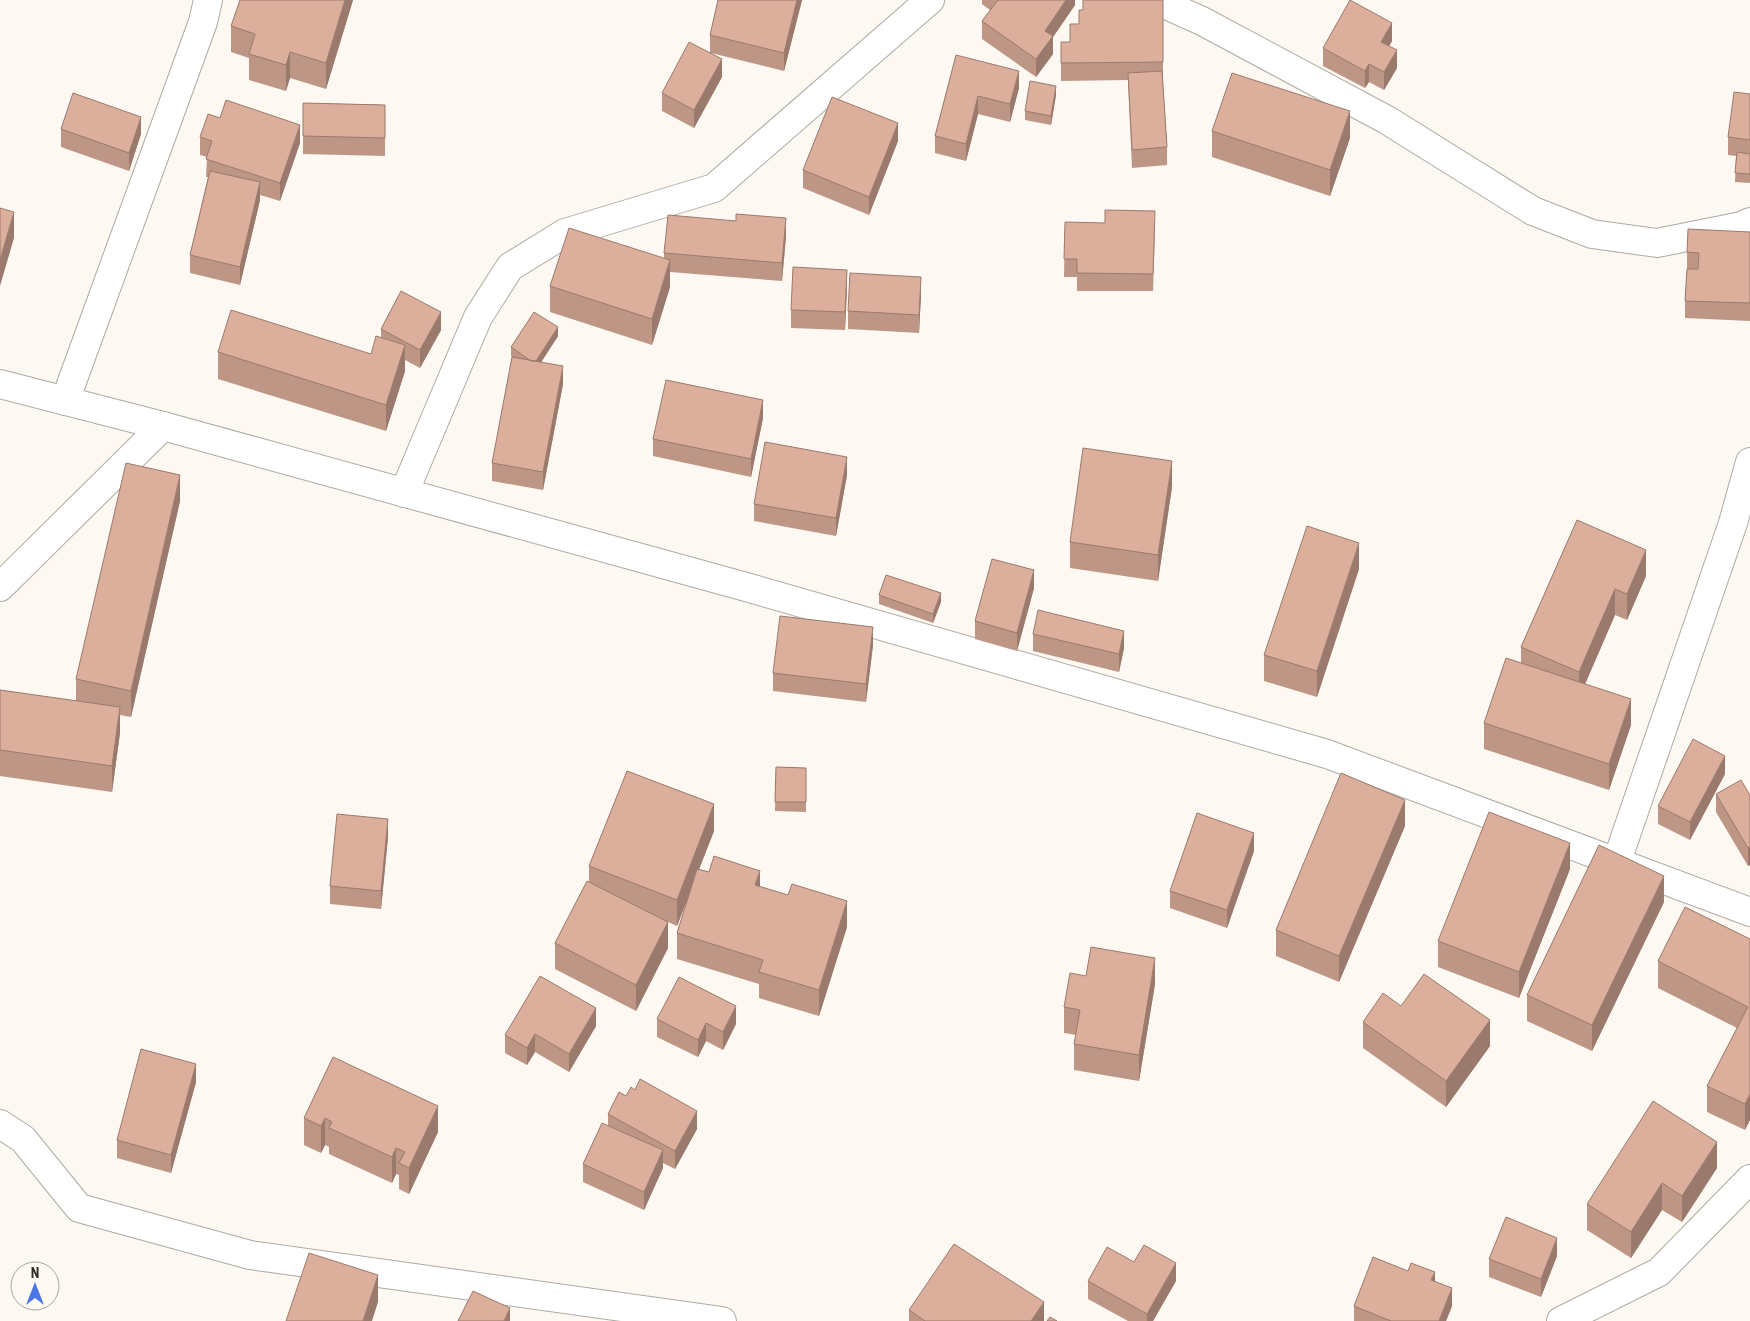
<svg xmlns="http://www.w3.org/2000/svg" width="1750" height="1321" viewBox="0 0 1750 1321" font-family="'Roboto Condensed',sans-serif">
	<style>
		.lines { fill: none; stroke-linecap: round; stroke-linejoin: round }
		.minor-casing { stroke: #aeaaa3; stroke-width: 30 }
		.tertiary-casing { stroke: #aeaaa3; stroke-width: 30 }
		.minor { stroke: #fff; stroke-width: 28 }
		.tertiary { stroke: #fff; stroke-width: 28 }
		.wall { fill: #bd9686 }
		.shaded-wall { fill: #9a7a6d }
		.building { fill: #dcae9c; stroke: #9a7a6d }
	</style>
	<rect width="100%" height="100%" fill="#fdf9f2"/>
	<g class="lines">
		<defs>
			<path id="minor" d="M 1155,0 L 1202,21 L 1387,120 L 1533,211 L 1592,234 L 1657,243 L 1742,226 L 1750,222
				M 65,401 L 203,22 L 208,0
				M 404,493 L 478,317 L 510,267 L 565,233 L 714,188 L 930,0
				M 0,587 L 163,426
				M 1617,861 L 1733,523 L 1750,462
				M 0,1124 L 23,1139 L 79,1208 L 250,1255 L 722,1321
				M 1561,1321 L 1659,1272 L 1750,1179"/>
			<path id="tertiary" d="M 0,384 L 163,426 L 746,587 L 1327,754 L 1750,912"/>
		</defs>
		<use href="#minor" class="minor-casing"/>
		<use href="#tertiary" class="tertiary-casing"/>
		<use href="#minor" class="minor"/>
		<use href="#tertiary" class="tertiary"/>
	</g>
	<path class="wall" d="M 353,0 L 326,89 L 290,78 L 286,91 L 249,80 L 249,58 L 231,52 L 231,26 Z
		M 718,0 L 802,0 L 784,71 L 711,53 L 722,77 L 694,128 L 662,111 L 662,93 L 710,52 L 710,35 Z
		M 982,0 L 1075,0 L 1075,5 L 1053,37 L 1053,54 L 1036,77 L 982,39 L 982,21 L 990,10 L 982,4 Z
		M 1163,0 L 1163,80 L 1167,147 L 1167,165 L 1132,168 L 1128,80 L 1061,81 L 1061,42 L 1070,42 L 1079,24 L 1083,10 Z
		M 1392,41 L 1389,46 L 1397,68 L 1384,90 L 1369,82 L 1365,88 L 1323,66 L 1323,48 Z
		M 956,55 L 1019,88 L 1010,122 L 978,114 L 966,161 L 935,153 L 935,136 Z
		M 1750,94 L 1750,183 L 1735,182 L 1736,156 L 1728,155 L 1728,137 Z
		M 1056,95 L 1051,125 L 1025,120 L 1025,111 Z
		M 303,103 L 385,105 L 385,156 L 303,154 Z
		M 61,129 L 141,134 L 129,171 L 61,147 Z
		M 1212,131 L 1350,138 L 1330,196 L 1212,157 Z
		M 200,137 L 300,143 L 280,201 L 260,195 L 260,200 L 240,285 L 190,273 L 190,255 L 208,177 L 206,177 L 207,157 L 200,155 Z
		M 898,141 L 869,215 L 803,188 L 803,170 Z
		M 1065,222 L 1155,229 L 1153,291 L 1077,291 L 1077,277 L 1064,277 Z
		M 1750,232 L 1750,321 L 1685,318 L 1685,301 L 1687,269 L 1687,252 Z
		M 786,236 L 782,281 L 670,272 L 670,287 L 652,345 L 550,312 L 550,286 L 664,259 L 664,253 Z
		M 847,288 L 845,330 L 791,328 L 791,310 Z
		M 921,295 L 919,333 L 848,329 L 848,311 Z
		M 381,329 L 441,330 L 420,368 L 405,360 L 405,371 L 386,431 L 218,379 L 218,352 L 371,354 L 381,337 Z
		M 558,336 L 541,362 L 563,384 L 543,490 L 492,481 L 492,463 L 512,357 L 511,356 L 511,347 Z
		M 763,418 L 751,477 L 653,456 L 653,439 Z
		M 847,475 L 836,536 L 754,521 L 754,504 Z
		M 1172,487 L 1158,581 L 1070,568 L 1070,542 Z
		M 180,501 L 131,717 L 120,715 L 120,733 L 112,792 L 0,776 L 0,690 L 76,701 L 76,679 Z
		M 1577,520 L 1646,576 L 1627,620 L 1615,615 L 1585,684 L 1631,725 L 1609,790 L 1484,749 L 1484,723 L 1521,663 L 1521,647 Z
		M 1359,569 L 1317,697 L 1264,681 L 1264,655 Z
		M 1034,588 L 1017,651 L 975,639 L 975,621 Z
		M 879,595 L 941,602 L 933,623 L 879,604 Z
		M 1033,634 L 1124,648 L 1119,672 L 1033,651 Z
		M 873,645 L 866,702 L 773,691 L 773,673 Z
		M 776,767 L 806,768 L 806,812 L 775,811 Z
		M 1725,774 L 1690,840 L 1658,824 L 1658,806 Z
		M 1716,794 L 1750,795 L 1750,865 L 1748,866 L 1716,812 Z
		M 1405,826 L 1339,982 L 1276,956 L 1276,930 Z
		M 714,831 L 699,869 L 760,887 L 847,927 L 819,1016 L 759,998 L 759,984 L 677,959 L 677,933 L 690,893 L 677,926 L 668,922 L 668,948 L 636,1011 L 555,969 L 555,943 L 589,882 L 589,866 Z
		M 388,837 L 381,909 L 330,904 L 330,886 Z
		M 1254,851 L 1227,928 L 1170,908 L 1170,891 Z
		M 1570,869 L 1519,998 L 1438,967 L 1438,941 Z
		M 1664,902 L 1592,1051 L 1527,1021 L 1527,995 Z
		M 1750,939 L 1745,1130 L 1707,1112 L 1707,1086 L 1737,1028 L 1658,988 L 1658,961 Z
		M 1155,984 L 1139,1081 L 1074,1070 L 1074,1044 L 1076,1035 L 1064,1033 L 1064,1007 Z
		M 1401,1006 L 1490,1046 L 1446,1107 L 1363,1048 L 1363,1022 Z
		M 657,1019 L 736,1024 L 723,1050 L 706,1041 L 698,1057 L 657,1037 Z
		M 596,1026 L 569,1072 L 535,1052 L 527,1065 L 505,1053 L 505,1035 Z
		M 333,1057 L 438,1132 L 409,1194 L 399,1189 L 399,1175 L 396,1174 L 392,1183 L 329,1154 L 329,1147 L 325,1145 L 321,1153 L 304,1145 L 304,1118 Z
		M 196,1082 L 171,1173 L 117,1158 L 117,1140 Z
		M 626,1096 L 697,1129 L 675,1169 L 663,1163 L 663,1168 L 644,1210 L 583,1182 L 583,1164 L 608,1126 L 608,1114 Z
		M 1717,1168 L 1682,1222 L 1662,1210 L 1631,1258 L 1587,1230 L 1587,1204 Z
		M 1557,1256 L 1541,1297 L 1489,1277 L 1489,1259 Z
		M 1408,1271 L 1435,1281 L 1452,1306 L 1446,1321 L 1354,1321 L 1354,1306 Z
		M 1088,1281 L 1176,1281 L 1153,1321 L 1128,1321 L 1088,1299 Z
		M 909,1310 L 1044,1321 L 909,1321 Z"/>
	<path class="shaded-wall" d="M 345,0 L 353,0 L 326,89 L 326,63 Z
		M 797,0 L 802,0 L 784,71 L 784,53 Z
		M 1066,0 L 1075,0 L 1075,5 L 1053,37 L 1053,54 L 1036,77 L 1036,59 L 1045,31 Z
		M 1392,23 L 1392,41 L 1381,60 L 1381,42 Z
		M 1397,50 L 1397,68 L 1384,90 L 1384,72 Z
		M 290,52 L 290,78 L 286,91 L 286,65 Z
		M 722,59 L 722,77 L 694,128 L 694,110 Z
		M 1369,64 L 1369,82 L 1365,88 L 1365,71 Z
		M 1019,71 L 1019,88 L 1010,122 L 1010,104 Z
		M 1056,86 L 1056,95 L 1051,125 L 1051,116 Z
		M 978,96 L 978,114 L 966,161 L 966,144 Z
		M 1350,111 L 1350,138 L 1330,196 L 1330,170 Z
		M 141,117 L 141,134 L 129,171 L 129,153 Z
		M 898,123 L 898,141 L 869,215 L 869,197 Z
		M 300,125 L 300,143 L 280,201 L 280,183 Z
		M 260,182 L 260,200 L 240,285 L 240,267 Z
		M 14,212 L 14,238 L 0,286 L 0,260 Z
		M 786,218 L 786,236 L 782,281 L 782,263 Z
		M 670,260 L 670,287 L 652,345 L 652,319 Z
		M 847,270 L 847,288 L 845,330 L 845,312 Z
		M 921,277 L 921,295 L 919,333 L 919,315 Z
		M 441,312 L 441,330 L 420,368 L 420,350 Z
		M 558,327 L 558,336 L 535,372 L 535,363 Z
		M 405,345 L 405,371 L 386,431 L 386,405 Z
		M 563,366 L 563,384 L 543,490 L 543,472 Z
		M 763,400 L 763,418 L 751,477 L 751,459 Z
		M 847,457 L 847,475 L 836,536 L 836,518 Z
		M 1172,461 L 1172,487 L 1158,581 L 1158,555 Z
		M 180,475 L 180,501 L 131,717 L 131,691 Z
		M 1359,543 L 1359,569 L 1317,697 L 1317,671 Z
		M 1646,550 L 1646,576 L 1627,620 L 1627,594 Z
		M 1034,570 L 1034,588 L 1017,651 L 1017,633 Z
		M 1615,589 L 1615,615 L 1579,698 L 1579,672 Z
		M 941,593 L 941,602 L 933,623 L 933,614 Z
		M 873,627 L 873,645 L 866,702 L 866,684 Z
		M 1124,631 L 1124,648 L 1119,672 L 1119,654 Z
		M 1631,699 L 1631,725 L 1609,790 L 1609,764 Z
		M 120,707 L 120,733 L 112,792 L 112,766 Z
		M 1725,756 L 1725,774 L 1690,840 L 1690,822 Z
		M 1405,800 L 1405,826 L 1339,982 L 1339,956 Z
		M 714,804 L 714,831 L 677,926 L 677,900 Z
		M 388,819 L 388,837 L 381,909 L 381,891 Z
		M 1254,833 L 1254,851 L 1227,928 L 1227,910 Z
		M 1570,843 L 1570,869 L 1519,998 L 1519,972 Z
		M 1750,847 L 1750,865 L 1748,866 L 1748,848 Z
		M 760,871 L 760,897 L 755,885 Z
		M 1664,876 L 1664,902 L 1592,1051 L 1592,1025 Z
		M 847,901 L 847,927 L 819,1016 L 819,990 Z
		M 668,922 L 668,948 L 636,1011 L 636,985 Z
		M 1155,958 L 1155,984 L 1139,1081 L 1139,1055 Z
		M 736,1006 L 736,1024 L 723,1050 L 723,1032 Z
		M 596,1008 L 596,1026 L 569,1072 L 569,1054 Z
		M 1490,1020 L 1490,1046 L 1446,1107 L 1446,1081 Z
		M 706,1023 L 706,1041 L 698,1057 L 698,1040 Z
		M 535,1034 L 535,1052 L 527,1065 L 527,1048 Z
		M 196,1064 L 196,1082 L 171,1173 L 171,1155 Z
		M 1750,1094 L 1750,1120 L 1745,1130 L 1745,1104 Z
		M 438,1106 L 438,1132 L 409,1194 L 409,1168 Z
		M 697,1111 L 697,1129 L 675,1169 L 675,1151 Z
		M 325,1118 L 325,1145 L 321,1153 L 321,1126 Z
		M 1717,1142 L 1717,1168 L 1682,1222 L 1682,1196 Z
		M 396,1148 L 396,1174 L 392,1183 L 392,1157 Z
		M 663,1150 L 663,1168 L 644,1210 L 644,1192 Z
		M 1662,1183 L 1662,1210 L 1631,1258 L 1631,1232 Z
		M 1557,1238 L 1557,1256 L 1541,1297 L 1541,1279 Z
		M 1176,1263 L 1176,1281 L 1153,1321 L 1147,1321 L 1147,1314 Z
		M 1435,1272 L 1435,1290 L 1431,1280 Z
		M 378,1275 L 378,1302 L 372,1321 L 363,1321 Z
		M 1452,1288 L 1452,1306 L 1446,1321 L 1439,1321 Z
		M 1044,1302 L 1044,1321 L 1031,1321 Z
		M 510,1308 L 510,1321 L 504,1321 Z"/>
	<path class="building" d="M 240,0 L 345,0 L 326,63 L 290,52 L 286,65 L 249,54 L 255,34 L 231,26 Z
		M 718,0 L 797,0 L 784,53 L 710,35 Z
		M 998,0 L 1066,0 L 1045,31 L 1053,36 L 1036,59 L 982,21 Z
		M 1083,0 L 1163,0 L 1163,62 L 1061,63 L 1061,42 L 1070,42 L 1070,24 L 1079,24 L 1079,10 L 1083,10 Z
		M 1350,0 L 1392,23 L 1381,42 L 1397,50 L 1384,72 L 1369,64 L 1365,71 L 1323,48 Z
		M 689,42 L 722,59 L 694,110 L 662,93 Z
		M 956,55 L 1019,71 L 1010,104 L 978,96 L 966,144 L 935,136 Z
		M 1162,71 L 1167,147 L 1132,150 L 1128,73 Z
		M 1232,73 L 1350,111 L 1330,170 L 1212,131 Z
		M 1030,81 L 1056,86 L 1051,116 L 1025,111 Z
		M 1734,92 L 1750,94 L 1750,140 L 1728,137 Z
		M 73,93 L 141,117 L 129,153 L 61,129 Z
		M 832,97 L 898,123 L 869,197 L 803,170 Z
		M 226,100 L 300,125 L 280,183 L 206,159 L 212,141 L 200,137 L 208,114 L 220,118 Z
		M 303,103 L 385,105 L 385,138 L 303,136 Z
		M 1737,152 L 1750,154 L 1750,174 L 1735,173 Z
		M 210,171 L 260,182 L 240,267 L 190,255 Z
		M 0,208 L 14,212 L 0,260 Z
		M 1105,210 L 1155,211 L 1153,274 L 1077,273 L 1077,259 L 1064,259 L 1065,222 L 1105,223 Z
		M 736,214 L 786,218 L 782,263 L 664,253 L 668,215 L 736,221 Z
		M 569,228 L 670,260 L 652,319 L 550,286 Z
		M 1688,229 L 1750,232 L 1750,303 L 1685,301 L 1687,269 L 1698,269 L 1699,253 L 1687,252 Z
		M 793,267 L 847,270 L 845,312 L 791,310 Z
		M 850,273 L 921,277 L 919,315 L 848,311 Z
		M 401,291 L 441,312 L 420,350 L 381,329 Z
		M 231,310 L 371,354 L 376,336 L 405,345 L 386,405 L 218,352 Z
		M 534,312 L 558,327 L 536,361 L 531,361 L 511,347 Z
		M 512,357 L 563,366 L 543,472 L 492,463 Z
		M 666,380 L 763,400 L 751,459 L 653,439 Z
		M 765,442 L 847,457 L 836,518 L 754,504 Z
		M 1083,448 L 1172,461 L 1158,555 L 1070,542 Z
		M 126,463 L 180,475 L 131,691 L 76,679 Z
		M 1577,520 L 1646,550 L 1627,594 L 1615,589 L 1579,672 L 1521,647 Z
		M 1307,526 L 1359,543 L 1317,671 L 1264,655 Z
		M 992,559 L 1034,570 L 1017,633 L 975,621 Z
		M 886,575 L 941,593 L 933,614 L 879,595 Z
		M 1038,610 L 1124,631 L 1119,654 L 1033,634 Z
		M 780,616 L 873,627 L 866,684 L 773,673 Z
		M 1506,658 L 1631,699 L 1609,764 L 1484,723 Z
		M 0,690 L 120,707 L 112,766 L 0,750 Z
		M 1693,739 L 1725,756 L 1690,822 L 1658,806 Z
		M 776,767 L 806,768 L 806,802 L 775,802 Z
		M 627,771 L 714,804 L 677,900 L 589,866 Z
		M 1341,773 L 1405,800 L 1339,956 L 1276,930 Z
		M 1741,780 L 1750,795 L 1750,847 L 1748,848 L 1716,794 Z
		M 1489,812 L 1570,843 L 1519,972 L 1438,941 Z
		M 1197,813 L 1254,833 L 1227,910 L 1170,891 Z
		M 337,814 L 388,819 L 381,891 L 330,886 Z
		M 1599,845 L 1664,876 L 1592,1025 L 1527,995 Z
		M 714,856 L 760,871 L 755,885 L 788,895 L 792,884 L 847,901 L 819,990 L 759,972 L 763,960 L 677,933 L 697,869 L 709,872 Z
		M 587,881 L 668,922 L 636,985 L 555,943 Z
		M 1685,907 L 1750,939 L 1750,1094 L 1745,1104 L 1707,1086 L 1748,1007 L 1658,961 Z
		M 1091,947 L 1155,958 L 1139,1055 L 1074,1044 L 1080,1010 L 1064,1007 L 1070,973 L 1086,976 Z
		M 1424,974 L 1490,1020 L 1446,1081 L 1363,1022 L 1383,993 L 1401,1006 Z
		M 540,976 L 596,1008 L 569,1054 L 535,1034 L 527,1048 L 505,1035 Z
		M 679,977 L 736,1006 L 723,1032 L 706,1023 L 698,1040 L 657,1019 Z
		M 141,1049 L 196,1064 L 171,1155 L 117,1140 Z
		M 333,1057 L 438,1106 L 409,1168 L 399,1163 L 405,1152 L 396,1148 L 392,1157 L 329,1128 L 332,1122 L 325,1118 L 321,1126 L 304,1118 Z
		M 640,1079 L 697,1111 L 675,1151 L 608,1114 L 619,1092 L 626,1096 L 631,1087 L 635,1090 Z
		M 1653,1101 L 1717,1142 L 1682,1196 L 1662,1183 L 1631,1232 L 1587,1204 Z
		M 602,1123 L 663,1150 L 644,1192 L 583,1164 Z
		M 1506,1217 L 1557,1238 L 1541,1279 L 1489,1259 Z
		M 954,1244 L 1044,1302 L 1031,1321 L 925,1321 L 909,1310 Z
		M 1144,1245 L 1176,1263 L 1147,1314 L 1088,1281 L 1107,1247 L 1134,1262 Z
		M 309,1253 L 378,1275 L 363,1321 L 286,1321 Z
		M 1373,1257 L 1408,1271 L 1411,1263 L 1435,1272 L 1431,1280 L 1452,1288 L 1439,1321 L 1391,1321 L 1354,1306 Z
		M 473,1291 L 510,1308 L 504,1321 L 458,1321 Z
		M 1050,1317 L 1057,1321 L 1047,1321 Z"/>
	<g transform="translate(35 1286)"><circle r="24" fill="#fdf9f2" stroke="#aaa7a2"/>
	<path d="M0-4L9 19L0 12L-9 19Z" fill="#4b75e8"/>
	<text y="-8" font-size="14" font-weight="bold" text-anchor="middle" fill="#2e2c2a">N</text>
	</g>
</svg>
